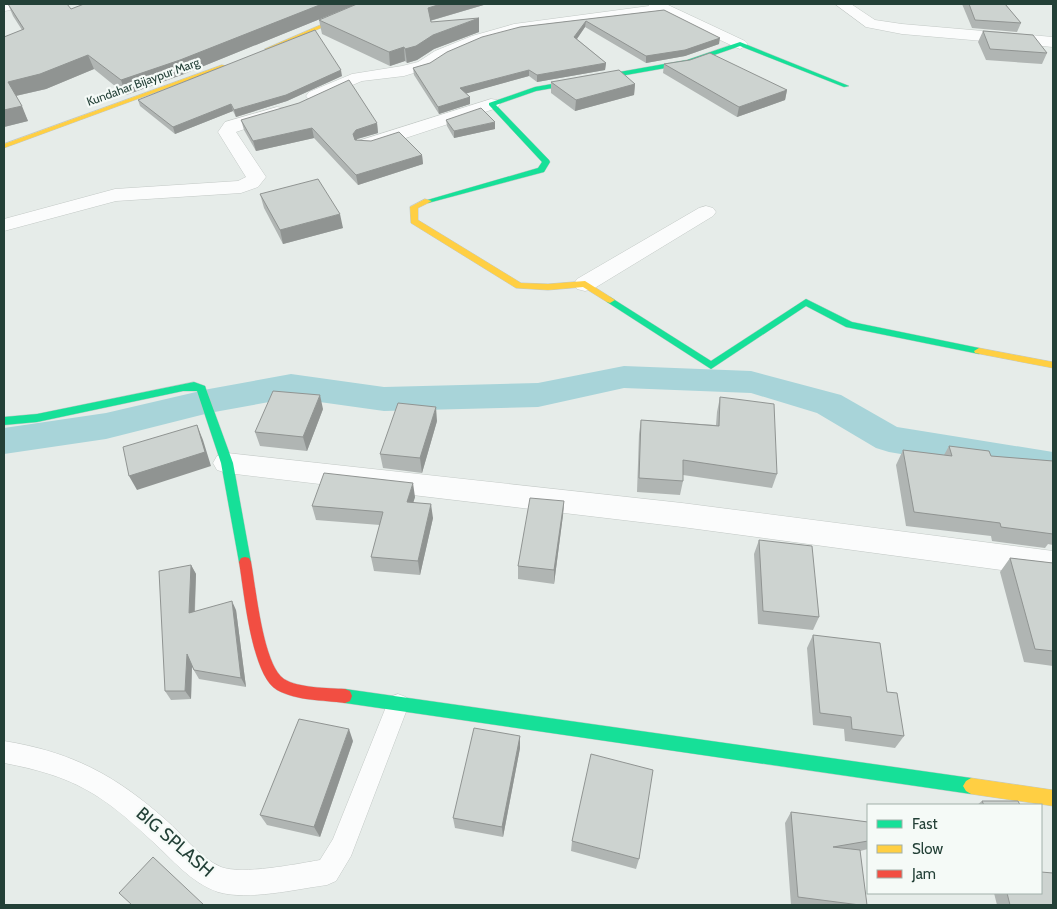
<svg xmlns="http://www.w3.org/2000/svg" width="1057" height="909" viewBox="0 0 1057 909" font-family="Cabin,sans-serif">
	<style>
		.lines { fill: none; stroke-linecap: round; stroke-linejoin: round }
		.canal { fill: #a8d4d9; fill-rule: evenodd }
		.lane-casing { stroke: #c3c9c6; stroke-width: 1 }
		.street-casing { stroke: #c3c9c6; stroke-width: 1 }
		.fast-casing { stroke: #c2c9c6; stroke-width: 1 }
		.slow-casing { stroke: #c2c9c6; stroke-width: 1 }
		.jam-casing { stroke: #c2c9c6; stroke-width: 1 }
		.lane { fill: #fbfcfc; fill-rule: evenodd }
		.street { fill: #fbfcfc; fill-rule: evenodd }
		.fast { fill: #16e098; fill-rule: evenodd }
		.slow { fill: #ffcf43; fill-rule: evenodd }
		.jam { fill: #f24e42; fill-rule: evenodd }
		.wall { fill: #b0b5b3 }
		.shaded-wall { fill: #909492 }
		.building { fill: #cdd3d0; stroke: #909492 }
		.labels { text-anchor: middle; stroke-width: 4.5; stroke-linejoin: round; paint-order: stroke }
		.far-street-label { font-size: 12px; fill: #234037; stroke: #f5faf7 }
		.near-street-label { font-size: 18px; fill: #234037; stroke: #f5faf7 }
	</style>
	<rect width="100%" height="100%" fill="#e6ece9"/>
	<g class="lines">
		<path class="canal" d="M 624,366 L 751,371 L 841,395 L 897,427 L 1053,452 L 1053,480 L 889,452 L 876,448 L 817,413 L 751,393 L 624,388 L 538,407 L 384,411 L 291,398 L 209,413 L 106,439 L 4,454 L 4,428 L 106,413 L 209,389 L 291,374 L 384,387 L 538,383 Z"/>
		<defs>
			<path id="lane" d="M 15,4 L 39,4 L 34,7 L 4,11 L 4,5 Z
				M 398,694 L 406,697 L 409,704 L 351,856 L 336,881 L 327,885 C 296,889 248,901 218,892 C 191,883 172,859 152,841 C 101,793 73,776 4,763 L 4,741 C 72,752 115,775 166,820 C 183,835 200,858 221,867 C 242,875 297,864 320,860 L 333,839 L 390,697 Z"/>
			<path id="street" d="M 648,4 L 666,4 L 745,41 L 748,44 L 740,49 L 735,47 L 663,13 L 520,31 L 482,42 L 447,57 L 430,68 L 404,76 L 362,81 L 315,101 L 309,100 L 306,96 L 309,92 L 352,74 L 402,66 L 418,62 L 435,51 L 472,36 L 514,24 L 649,6 Z
				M 835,4 L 851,4 L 875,20 L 902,24 L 1053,37 L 1053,47 L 902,34 L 866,27 Z
				M 491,99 L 497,100 L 500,104 L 497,108 L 372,149 L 358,149 L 356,145 L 358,141 Z
				M 277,107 L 283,108 L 286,112 L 283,116 L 236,132 L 266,177 L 258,187 L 241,193 L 116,201 L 4,231 L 4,219 L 115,189 L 238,181 L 246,177 L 218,132 L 225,122 Z
				M 706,206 L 713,208 L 716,212 L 713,216 L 593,289 L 585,291 L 577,289 L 574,284 L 577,279 L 699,208 Z
				M 227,453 L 682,503 L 1053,551 L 1053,577 L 682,527 L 227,473 L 217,470 L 213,463 L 217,456 Z"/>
			<path id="fast" d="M 740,42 L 849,86 L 844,87 L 740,46 L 688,64 L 536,91 L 496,105 L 549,160 L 550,162 L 544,172 L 428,203 L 424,201 L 538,168 L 542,162 L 489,105 L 489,103 L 535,87 L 687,60 Z
				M 610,297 L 711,361 L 806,299 L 852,322 L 979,348 L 984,351 L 979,354 L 846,327 L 806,306 L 711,369 L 607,302 L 605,300 Z
				M 194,382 L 205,386 L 206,389 L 233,463 L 251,562 L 249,566 L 245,567 L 241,566 L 239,562 L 221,463 L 197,391 L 183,391 L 37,422 L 4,425 L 4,417 L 37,414 Z
				M 345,689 L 971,778 L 976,781 L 979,786 L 976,791 L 971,794 L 345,703 L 340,701 L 338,696 L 340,691 Z"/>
			<path id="slow" d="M 369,4 L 376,4 L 270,50 L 265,49 Z
				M 222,65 L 227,66 L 4,148 L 4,144 Z
				M 425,199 L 432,201 L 418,208 L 418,220 L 521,283 L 548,284 L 585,281 L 615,300 L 610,303 L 607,302 L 583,287 L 548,290 L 516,288 L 411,223 L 410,207 Z
				M 979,348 L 1053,362 L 1053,368 L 975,353 L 974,351 Z
				M 971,778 L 1053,790 L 1053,806 L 971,794 L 966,791 L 963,786 L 966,781 Z"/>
			<path id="jam" d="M 245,557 L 249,558 L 251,562 C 256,588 263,665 284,679 C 298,688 328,688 345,689 L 350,691 L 352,696 L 350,701 L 345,703 C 323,700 297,701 277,690 C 251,675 244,590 239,562 L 241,558 Z"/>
		</defs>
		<use href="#lane" class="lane-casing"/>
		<use href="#street" class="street-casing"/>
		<use href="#fast" class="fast-casing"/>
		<use href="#slow" class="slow-casing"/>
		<use href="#jam" class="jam-casing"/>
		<use href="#lane" class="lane"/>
		<use href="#street" class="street"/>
		<use href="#fast" class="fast"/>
		<use href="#slow" class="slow"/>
		<use href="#jam" class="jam"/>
	</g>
	<path class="wall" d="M 8,4 L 71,9 L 357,4 L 184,74 L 126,95 L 94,69 L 46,89 L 16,96 L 28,121 L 4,127 L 4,37 L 22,30 L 13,16 Z
		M 357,4 L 487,4 L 430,21 L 431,22 L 479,32 L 434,49 L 417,60 L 407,63 L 405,61 L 390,66 L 322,34 L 319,20 Z
		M 962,4 L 1005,4 L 1021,23 L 1017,32 L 972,28 Z
		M 664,10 L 719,44 L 685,56 L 646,63 L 585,27 L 577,39 L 606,63 L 605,70 L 537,82 L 529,76 L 466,93 L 470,97 L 470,104 L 439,114 L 414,75 L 413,68 L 430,63 L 520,27 Z
		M 983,31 L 1047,53 L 1042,64 L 986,60 L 978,42 Z
		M 664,64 L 787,90 L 785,100 L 737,117 L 663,73 Z
		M 342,76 L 287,101 L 236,117 L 233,111 L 175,134 L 140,106 L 138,100 Z
		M 551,82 L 635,84 L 634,95 L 575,111 L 551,93 Z
		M 241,120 L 377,123 L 378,133 L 357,139 L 357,140 L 422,155 L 423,164 L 358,185 L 314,138 L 256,151 L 244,130 Z
		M 446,120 L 495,129 L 454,138 L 447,126 Z
		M 260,194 L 343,228 L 283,244 L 264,208 Z
		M 720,397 L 777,474 L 772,488 L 683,475 L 683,481 L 680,495 L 637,492 L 639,434 L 641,420 L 716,425 L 717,412 Z
		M 323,409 L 307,451 L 260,446 L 255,432 Z
		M 437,421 L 422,473 L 383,468 L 380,454 Z
		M 949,446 L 991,456 L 1053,461 L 1053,545 L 1048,544 L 1045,548 L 992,541 L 991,536 L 906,526 L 896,465 L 903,450 L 944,455 Z
		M 415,497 L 413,503 L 433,518 L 420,575 L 374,571 L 371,557 L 380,525 L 316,520 L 312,506 Z
		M 564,501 L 563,515 L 554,584 L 518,579 L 518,566 Z
		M 759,540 L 819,617 L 813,630 L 758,624 L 754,554 Z
		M 1010,558 L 1053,563 L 1053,666 L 1024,662 L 1000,572 Z
		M 191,565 L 196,574 L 195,611 L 236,610 L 246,687 L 199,679 L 192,667 L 191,699 L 171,700 L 165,691 Z
		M 813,635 L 887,692 L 904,736 L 895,748 L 845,741 L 844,729 L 813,725 L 807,648 Z
		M 520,736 L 520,748 L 503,837 L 455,828 L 453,818 Z
		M 353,741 L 320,837 L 267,825 L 260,815 Z
		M 982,801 L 1020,805 L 977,805 Z
		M 791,812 L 868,822 L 868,849 L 860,851 L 867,905 L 791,905 L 785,823 Z
		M 572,841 L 639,859 L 636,869 L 571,851 Z
		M 994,893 L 1041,893 L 1053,905 L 997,905 Z"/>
	<path class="shaded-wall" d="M 322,4 L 357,4 L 184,74 L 126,95 L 121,80 Z
		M 441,4 L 487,4 L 429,21 L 428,8 Z
		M 479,18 L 479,32 L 434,49 L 417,60 L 407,63 L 405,49 L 433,35 Z
		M 586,21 L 585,27 L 574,43 L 574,37 Z
		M 720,38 L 719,44 L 685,56 L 646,63 L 646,56 Z
		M 404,47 L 405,61 L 390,66 L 389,52 Z
		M 88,55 L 94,69 L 46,89 L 15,96 L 8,82 Z
		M 606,63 L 605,70 L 537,82 L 537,75 Z
		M 341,70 L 342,76 L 287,101 L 236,117 L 234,110 Z
		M 529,70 L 529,76 L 461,95 L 460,88 Z
		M 635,84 L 634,95 L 575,111 L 576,100 Z
		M 787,90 L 785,100 L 737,117 L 739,107 Z
		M 470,97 L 470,104 L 439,114 L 438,107 Z
		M 231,104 L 233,111 L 175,134 L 173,127 Z
		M 22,106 L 28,121 L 4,127 L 4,110 Z
		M 495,122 L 495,129 L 454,138 L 454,131 Z
		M 377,123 L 378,133 L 357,139 L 354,144 L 353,134 L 356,130 Z
		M 312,128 L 314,138 L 256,151 L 253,141 Z
		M 422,155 L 423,164 L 358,185 L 356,175 Z
		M 340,214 L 343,228 L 283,244 L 280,230 Z
		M 320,395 L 323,409 L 307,451 L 303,437 Z
		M 436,407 L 437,421 L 422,473 L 420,458 Z
		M 197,425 L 203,440 L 211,466 L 137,490 L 129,476 Z
		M 413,483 L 415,497 L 409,516 L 407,502 Z
		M 564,501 L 563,515 L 554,584 L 554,570 Z
		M 431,504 L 433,518 L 420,575 L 418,561 Z
		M 191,565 L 196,574 L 194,622 L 189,613 Z
		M 232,601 L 236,610 L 246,687 L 241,678 Z
		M 187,654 L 192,664 L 191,699 L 185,691 Z
		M 349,729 L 353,741 L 320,837 L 314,827 Z
		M 520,736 L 520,748 L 503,837 L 502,827 Z"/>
	<path class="building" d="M 8,4 L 67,4 L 71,9 L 84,4 L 322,4 L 180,60 L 121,80 L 88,55 L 40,74 L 8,82 L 22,106 L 4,110 L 4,37 L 24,29 Z
		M 357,4 L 441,4 L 428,8 L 431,22 L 479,18 L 433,35 L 416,46 L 405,49 L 404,47 L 389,52 L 319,20 Z
		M 969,4 L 1005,4 L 1021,23 L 975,20 Z
		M 664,10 L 720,38 L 685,50 L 646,56 L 586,21 L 574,37 L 606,63 L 537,75 L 529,70 L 460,88 L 470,97 L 438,107 L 413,68 L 430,63 L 447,52 L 482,37 L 520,27 Z
		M 315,30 L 341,70 L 286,95 L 234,110 L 231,104 L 173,127 L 138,100 Z
		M 983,31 L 1033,35 L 1047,53 L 990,49 Z
		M 710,53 L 787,90 L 739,107 L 664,64 L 690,60 Z
		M 619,70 L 635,84 L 576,100 L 551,82 Z
		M 349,80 L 377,123 L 356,130 L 353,134 L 355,140 L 371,141 L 399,132 L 422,155 L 356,175 L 312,128 L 253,141 L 241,120 L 299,103 Z
		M 481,108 L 495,122 L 454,131 L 446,120 Z
		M 318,179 L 340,214 L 280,230 L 260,194 Z
		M 273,391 L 320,395 L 303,437 L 255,432 Z
		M 720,397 L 774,404 L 777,474 L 683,460 L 683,481 L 639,478 L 641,420 L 719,426 Z
		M 398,403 L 436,407 L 420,458 L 380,454 Z
		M 197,425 L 205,452 L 129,476 L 123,447 Z
		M 949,446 L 989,451 L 991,456 L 1053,461 L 1053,534 L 1001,527 L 1000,523 L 914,512 L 903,450 L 952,456 Z
		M 324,473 L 413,483 L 407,502 L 431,504 L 418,561 L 371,557 L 383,512 L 312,506 Z
		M 530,498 L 564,501 L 554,570 L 518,566 Z
		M 759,540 L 812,546 L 819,617 L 763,611 Z
		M 1010,558 L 1053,563 L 1053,651 L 1035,649 Z
		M 191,565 L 189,613 L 232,601 L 241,678 L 194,670 L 187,654 L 185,691 L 165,691 L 159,571 Z
		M 813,635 L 880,643 L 887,692 L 897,693 L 904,736 L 852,729 L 851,717 L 820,713 Z
		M 299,719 L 349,729 L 314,827 L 260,815 Z
		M 474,728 L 520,736 L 502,827 L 453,818 Z
		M 591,754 L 653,770 L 639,859 L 572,841 Z
		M 982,801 L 1018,801 L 1020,805 L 984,805 Z
		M 791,812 L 868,822 L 868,841 L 833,847 L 860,850 L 867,905 L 860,905 L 798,897 Z
		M 153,857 L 204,905 L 132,905 L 119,893 Z
		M 1041,872 L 1053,873 L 1053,905 L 1010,905 L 1007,893 L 1041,893 Z"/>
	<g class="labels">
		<g class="far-street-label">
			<text transform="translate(143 82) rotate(-20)" y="4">Kundahar Bijaypur Marg</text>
		</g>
		<g class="near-street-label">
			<text transform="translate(175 842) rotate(41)" y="6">BIG SPLASH</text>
		</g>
	</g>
	<rect width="1057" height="909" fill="none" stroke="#234037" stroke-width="10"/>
	<rect x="867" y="804" width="175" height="90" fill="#f5faf7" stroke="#a1b0aa"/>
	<rect x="877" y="820" width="25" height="8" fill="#16e098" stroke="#a1b0aa"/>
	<text x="912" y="829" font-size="15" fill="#234037">Fast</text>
	<rect x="877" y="845" width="25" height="8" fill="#ffcf43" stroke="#a1b0aa"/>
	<text x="912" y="854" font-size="15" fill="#234037">Slow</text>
	<rect x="877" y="870" width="25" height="8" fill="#f24e42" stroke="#a1b0aa"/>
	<text x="912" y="879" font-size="15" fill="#234037">Jam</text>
</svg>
